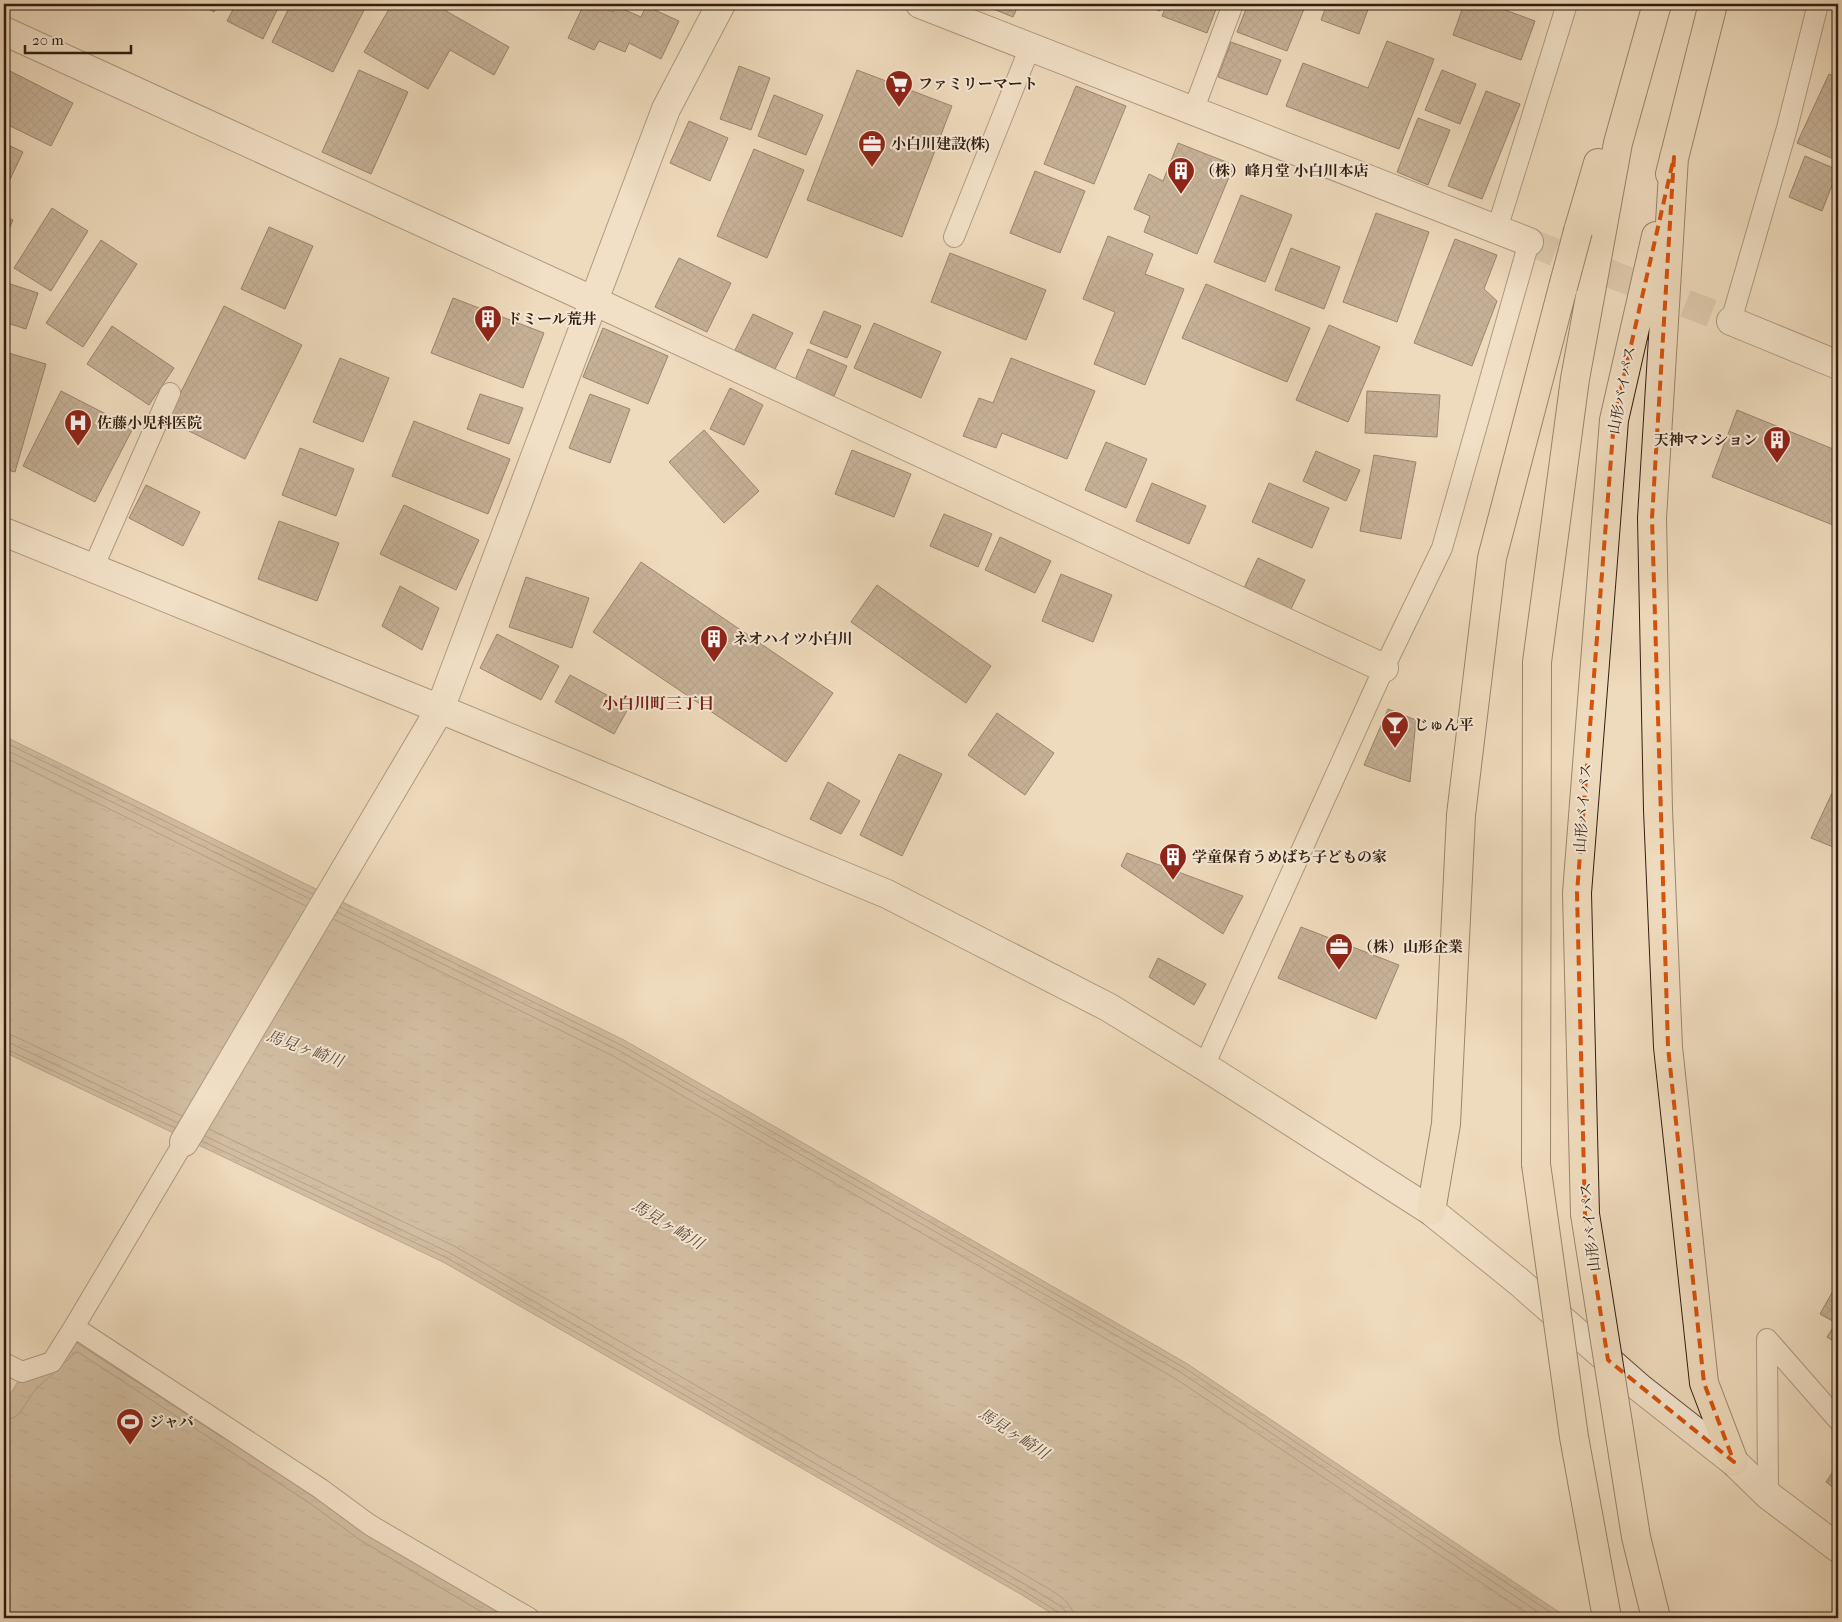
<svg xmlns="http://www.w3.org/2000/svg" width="1842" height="1622" viewBox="0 0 1842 1622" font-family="'IM FELL French Canon','Noto Serif JP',serif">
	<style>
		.water { fill: url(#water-ripples); stroke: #7d6855 }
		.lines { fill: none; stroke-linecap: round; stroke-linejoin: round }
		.shore { stroke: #705c4a; stroke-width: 1 }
		.building { fill: url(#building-cross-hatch); stroke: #331d11 }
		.tertiary-tunnel { stroke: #c9b49a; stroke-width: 28; stroke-dasharray: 28 14; stroke-linecap: butt }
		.service-casing { stroke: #624c3c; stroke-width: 22 }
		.minor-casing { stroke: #624c3c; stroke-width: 30 }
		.tertiary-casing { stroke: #624c3c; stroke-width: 30 }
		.trunk-casing { stroke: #331d11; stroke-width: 30 }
		.service { stroke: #f4e7d3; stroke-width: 20 }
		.minor { stroke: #f4e7d3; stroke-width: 28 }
		.tertiary { stroke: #f4e7d3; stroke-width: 28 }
		.trunk { stroke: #eedabc; stroke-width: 28 }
		.trunk-bridge-casing { stroke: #331d11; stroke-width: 30; stroke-linecap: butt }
		.trunk-bridge { stroke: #eedabc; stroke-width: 28 }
		.marked { fill: none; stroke: #d6530c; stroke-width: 4; stroke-dasharray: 10 6; stroke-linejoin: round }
		.labels { text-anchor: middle; stroke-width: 4; stroke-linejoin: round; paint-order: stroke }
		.poi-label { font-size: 15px; font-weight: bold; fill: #331d11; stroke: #f4e7d3; text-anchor: start }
		.street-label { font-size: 15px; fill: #331d11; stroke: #f4e7d3 }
		.neighbourhood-label { font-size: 16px; font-weight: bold; fill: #7a1f14; stroke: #f4e7d3 }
		.water-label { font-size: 16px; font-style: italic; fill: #5e4939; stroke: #f4e7d3 }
	</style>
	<defs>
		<pattern id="water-ripples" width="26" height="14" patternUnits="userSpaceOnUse" patternTransform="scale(1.25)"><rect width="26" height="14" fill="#ae9a82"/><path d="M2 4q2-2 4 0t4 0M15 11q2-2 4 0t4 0" fill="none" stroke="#8e7d69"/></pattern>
		<pattern id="building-cross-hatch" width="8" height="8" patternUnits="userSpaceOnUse" patternTransform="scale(1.25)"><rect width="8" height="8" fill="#947f6a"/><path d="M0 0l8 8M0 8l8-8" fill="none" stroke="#796756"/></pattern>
	</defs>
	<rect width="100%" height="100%" fill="#eedabc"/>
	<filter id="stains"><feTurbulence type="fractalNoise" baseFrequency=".004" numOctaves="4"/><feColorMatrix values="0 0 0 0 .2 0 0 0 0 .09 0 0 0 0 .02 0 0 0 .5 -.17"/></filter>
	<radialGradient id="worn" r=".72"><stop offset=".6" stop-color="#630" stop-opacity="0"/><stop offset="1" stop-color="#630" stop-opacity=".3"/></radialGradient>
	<path class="water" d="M 4,736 L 624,1040 L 1186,1363 L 1568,1618 L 1059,1618 L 1022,1595 L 445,1263 L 4,1052 Z
		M 74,1327 L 529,1618 L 4,1618 L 4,1404 L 19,1380 Z"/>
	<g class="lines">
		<path class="shore" d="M 4,742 L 313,894
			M 4,749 L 310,899
			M 4,757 L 306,906
			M 340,907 L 621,1045 L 1183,1367 L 1559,1618
			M 337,912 L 618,1050 L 1180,1372 L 1547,1618
			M 333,919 L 615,1057 L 1176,1379 L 1534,1618
			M 4,1034 L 14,1036 L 182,1116
			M 4,1042 L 10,1043 L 178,1123
			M 4,1048 L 175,1128
			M 209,1129 L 454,1246 L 1032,1579 C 1047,1589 1073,1598 1074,1618
			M 205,1136 L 450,1253 L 1028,1586 L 1062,1607 L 1066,1612 L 1067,1618
			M 202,1141 L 447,1258 L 1024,1591 L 1058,1612 L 1060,1618
			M 77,1343 L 223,1438
			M 66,1362 L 75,1352 L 78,1352 L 311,1504 L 360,1540 L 492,1618
			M 4,1420 C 22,1419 25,1402 35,1390 C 41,1384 47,1379 53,1374"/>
	</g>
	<path class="building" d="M 199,4 L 219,4 L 214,12 Z
		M 236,4 L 280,4 L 263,39 L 227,21 Z
		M 291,4 L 367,4 L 333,72 L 272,42 Z
		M 392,4 L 434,4 L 509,47 L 494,75 L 450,50 L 428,89 L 364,52 Z
		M 584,4 L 596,4 L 613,12 L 616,6 L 641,17 L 646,6 L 679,21 L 661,59 L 629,43 L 625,52 L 599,41 L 594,50 L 568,38 Z
		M 981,4 L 1019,4 L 1013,17 Z
		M 1141,4 L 1162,4 L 1160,11 Z
		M 1167,4 L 1218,4 L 1207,33 L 1162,16 Z
		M 1248,4 L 1306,4 L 1287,51 L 1237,32 Z
		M 1327,4 L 1370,4 L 1359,34 L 1321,20 Z
		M 1464,4 L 1489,4 L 1535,21 L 1521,60 L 1453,35 Z
		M 1387,41 L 1434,59 L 1399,149 L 1286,106 L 1303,63 L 1368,88 Z
		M 1231,42 L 1281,60 L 1267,95 L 1218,77 Z
		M 739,66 L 770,78 L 751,130 L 720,119 Z
		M 4,68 L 73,103 L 51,146 L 4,123 Z
		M 359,70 L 408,92 L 371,174 L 322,152 Z
		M 857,70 L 952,106 L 902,237 L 807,200 Z
		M 1442,70 L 1476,84 L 1460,124 L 1425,110 Z
		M 1829,74 L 1838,78 L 1838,161 L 1797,143 Z
		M 1076,86 L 1126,106 L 1094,184 L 1044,164 Z
		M 1486,91 L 1520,104 L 1482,199 L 1448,186 Z
		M 774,95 L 823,115 L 806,155 L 758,136 Z
		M 1418,118 L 1450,130 L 1428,185 L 1397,172 Z
		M 689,121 L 728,138 L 710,181 L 670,163 Z
		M 4,143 L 23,152 L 4,192 Z
		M 1178,143 L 1234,165 L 1197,254 L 1144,232 L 1150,216 L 1134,209 L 1149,174 L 1163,181 Z
		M 754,149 L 804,170 L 767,258 L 717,236 Z
		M 1805,156 L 1838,170 L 1822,211 L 1789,197 Z
		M 1035,171 L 1085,191 L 1060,253 L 1010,233 Z
		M 1241,195 L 1292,215 L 1265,282 L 1214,262 Z
		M 52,208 L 88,231 L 51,291 L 14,268 Z
		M 1376,213 L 1429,232 L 1397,322 L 1343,302 Z
		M 4,216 L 13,220 L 4,241 Z
		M 269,227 L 313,246 L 285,309 L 241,289 Z
		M 1108,236 L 1153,254 L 1145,274 L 1184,289 L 1145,385 L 1094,364 L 1115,312 L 1083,299 Z
		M 1455,239 L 1497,255 L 1484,289 L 1497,301 L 1472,366 L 1414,343 Z
		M 101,240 L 137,264 L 83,347 L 46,323 Z
		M 1291,248 L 1340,267 L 1324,309 L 1275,290 Z
		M 950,253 L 1046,290 L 1026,340 L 931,302 Z
		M 679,258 L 731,283 L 707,332 L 655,307 Z
		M 4,282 L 38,293 L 26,329 L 4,322 Z
		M 1206,284 L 1310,328 L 1287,382 L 1182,338 Z
		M 453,298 L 544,333 L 523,388 L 431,353 Z
		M 224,306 L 302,345 L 245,459 L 167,420 Z
		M 824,311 L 861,326 L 847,358 L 810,343 Z
		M 753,314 L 793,333 L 775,369 L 735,350 Z
		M 874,323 L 941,352 L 921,398 L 854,368 Z
		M 1329,325 L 1380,347 L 1348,422 L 1296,400 Z
		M 112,326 L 174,368 L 149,405 L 87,364 Z
		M 603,328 L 668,356 L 648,404 L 583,377 Z
		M 808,349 L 847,366 L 834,396 L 795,380 Z
		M 5,352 L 46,364 L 15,472 L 4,469 L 4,358 Z
		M 340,358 L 389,378 L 363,442 L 313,422 Z
		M 1011,358 L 1095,391 L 1067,459 L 1002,433 L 996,448 L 963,436 L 979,398 L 993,403 Z
		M 730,388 L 763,405 L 744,445 L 710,429 Z
		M 61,391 L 133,428 L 95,502 L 23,466 Z
		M 1367,391 L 1440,395 L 1437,437 L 1365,433 Z
		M 480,394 L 523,408 L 509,444 L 467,429 Z
		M 590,394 L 630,409 L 610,463 L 569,448 Z
		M 1737,410 L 1838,451 L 1838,527 L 1712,477 Z
		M 414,421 L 510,459 L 488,514 L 392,476 Z
		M 704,430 L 759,491 L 724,523 L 669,462 Z
		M 1106,442 L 1147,459 L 1126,508 L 1085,490 Z
		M 300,448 L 354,469 L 336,516 L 282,495 Z
		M 852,450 L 911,474 L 894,517 L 835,494 Z
		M 1316,451 L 1360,470 L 1346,501 L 1303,481 Z
		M 1374,455 L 1416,462 L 1401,539 L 1360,531 Z
		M 1152,483 L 1206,506 L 1189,544 L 1136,521 Z
		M 1269,483 L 1329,508 L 1312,548 L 1252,522 Z
		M 146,485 L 200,512 L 183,546 L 129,518 Z
		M 404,505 L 479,540 L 456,590 L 380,554 Z
		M 944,514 L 992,534 L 978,567 L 930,546 Z
		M 279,521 L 339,543 L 317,601 L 258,579 Z
		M 1000,537 L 1051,561 L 1035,593 L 985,570 Z
		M 1258,558 L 1305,580 L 1291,609 L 1244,588 Z
		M 641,562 L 833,693 L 786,762 L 593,632 Z
		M 1061,574 L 1112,595 L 1093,642 L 1042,621 Z
		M 526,577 L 589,598 L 572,648 L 509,627 Z
		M 877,585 L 991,666 L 966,703 L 851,622 Z
		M 400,586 L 439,608 L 422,650 L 382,626 Z
		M 497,634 L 559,666 L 541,700 L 480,668 Z
		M 570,675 L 629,707 L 614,734 L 555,702 Z
		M 1388,709 L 1416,720 L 1410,782 L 1364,765 Z
		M 997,713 L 1054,753 L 1025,795 L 968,755 Z
		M 899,754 L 942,774 L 902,856 L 860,835 Z
		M 828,782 L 860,801 L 841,834 L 810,819 Z
		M 1832,793 L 1838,795 L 1838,849 L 1811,838 Z
		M 1127,853 L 1243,896 L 1223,934 L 1121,866 Z
		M 1301,927 L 1399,965 L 1376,1019 L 1278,978 Z
		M 1158,958 L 1206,984 L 1194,1005 L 1149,977 Z
		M 1838,1282 L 1838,1344 L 1827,1337 L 1836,1323 L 1820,1314 Z
		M 1838,1464 L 1838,1491 L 1826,1482 Z"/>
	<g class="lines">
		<path class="tertiary-tunnel" d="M 1529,242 L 1731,321"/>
		<defs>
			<path id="service" d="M 1193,111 L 1233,4
				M 1497,229 L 1567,4
				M 954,237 L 1030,47
				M 1731,321 L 1787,128 L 1818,4
				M 93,568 L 170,393
				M 1204,1066 L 1384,668 L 1442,548 L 1529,242
				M 74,1327 L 321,1489 L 370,1525 L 529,1618
				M 4,1363 L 22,1372 L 52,1362 L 74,1327 L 184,1142
				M 1768,1495 L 1767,1339 L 1838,1420"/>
			<path id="minor" d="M 920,4 L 1529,242
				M 4,31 L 594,301 L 1384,668
				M 1731,321 L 1838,365
				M 184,1142 L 440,709 L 666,109 L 721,4"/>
			<path id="tertiary" d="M 4,532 L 440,709 L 887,894 L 1108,1007 L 1204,1066 L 1431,1211 L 1518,1281 L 1640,1388 L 1734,1462 L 1768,1495 L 1838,1548"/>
			<path id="trunk" d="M 1674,157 L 1652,518 L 1658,810 L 1668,1047 L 1704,1383 L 1734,1462
				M 1670,174 L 1713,4
				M 1578,231 L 1598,163
				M 1536,1164 L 1537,662 L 1575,379 L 1618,143 L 1657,4
				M 1431,1211 L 1446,1124 L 1461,815 L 1492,558 L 1563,287
				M 1585,1214 L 1577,893 L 1614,420 L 1656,236"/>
		</defs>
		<use href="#service" class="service-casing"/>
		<use href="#minor" class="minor-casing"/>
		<use href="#tertiary" class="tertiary-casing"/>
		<use href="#trunk" class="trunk-casing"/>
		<use href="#service" class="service"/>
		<use href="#minor" class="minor"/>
		<use href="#tertiary" class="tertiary"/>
		<use href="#trunk" class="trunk"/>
		<defs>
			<path id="trunk-bridge" d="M 1563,287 L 1578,231
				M 1536,1164 L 1574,1437 L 1607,1618
				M 1585,1214 L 1636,1537 L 1656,1618"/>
		</defs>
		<use href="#trunk-bridge" class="trunk-bridge-casing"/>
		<use href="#trunk-bridge" class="trunk-bridge"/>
	</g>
	<path d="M0 0H1842V1622H0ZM 1674,157 L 1652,518 L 1668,1047 L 1704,1383 L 1734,1462 L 1608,1360 L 1585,1214 L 1577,893 L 1614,420 Z" fill="#eedabc" fill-opacity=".55" fill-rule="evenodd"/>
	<path class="marked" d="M 1674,157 L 1652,518 L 1668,1047 L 1704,1383 L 1734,1462 L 1608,1360 L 1585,1214 L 1577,893 L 1614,420 Z"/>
	<defs>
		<symbol id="supermarket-pin" viewBox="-11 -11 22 30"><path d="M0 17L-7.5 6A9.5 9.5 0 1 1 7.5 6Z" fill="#8f2418" stroke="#f4e7d3"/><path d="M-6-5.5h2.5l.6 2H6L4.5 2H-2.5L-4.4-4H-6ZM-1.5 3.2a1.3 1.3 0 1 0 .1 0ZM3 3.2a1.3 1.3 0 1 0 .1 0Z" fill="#fff"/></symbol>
		<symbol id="office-pin" viewBox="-11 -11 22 30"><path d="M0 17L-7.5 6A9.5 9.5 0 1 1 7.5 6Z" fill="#8f2418" stroke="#f4e7d3"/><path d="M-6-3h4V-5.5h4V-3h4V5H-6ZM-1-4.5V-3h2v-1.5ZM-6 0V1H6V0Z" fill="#fff"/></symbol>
		<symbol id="building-pin" viewBox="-11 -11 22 30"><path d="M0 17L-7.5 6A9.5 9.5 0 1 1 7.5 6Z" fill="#8f2418" stroke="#f4e7d3"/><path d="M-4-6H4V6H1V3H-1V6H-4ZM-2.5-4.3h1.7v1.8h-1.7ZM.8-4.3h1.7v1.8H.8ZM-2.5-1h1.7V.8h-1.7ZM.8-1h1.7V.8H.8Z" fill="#fff"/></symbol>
		<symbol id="hospital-pin" viewBox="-11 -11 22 30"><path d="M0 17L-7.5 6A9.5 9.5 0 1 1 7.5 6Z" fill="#8f2418" stroke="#f4e7d3"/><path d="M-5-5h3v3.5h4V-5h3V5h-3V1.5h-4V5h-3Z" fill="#fff"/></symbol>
		<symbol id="bar-pin" viewBox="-11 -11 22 30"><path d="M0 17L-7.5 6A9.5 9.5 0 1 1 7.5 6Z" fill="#8f2418" stroke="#f4e7d3"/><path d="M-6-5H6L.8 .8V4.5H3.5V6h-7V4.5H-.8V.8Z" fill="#fff"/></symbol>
		<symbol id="stadium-pin" viewBox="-11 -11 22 30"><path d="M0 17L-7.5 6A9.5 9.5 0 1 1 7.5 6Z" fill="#8f2418" stroke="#f4e7d3"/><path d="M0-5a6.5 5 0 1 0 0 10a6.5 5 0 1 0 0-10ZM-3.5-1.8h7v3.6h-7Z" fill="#fff"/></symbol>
	</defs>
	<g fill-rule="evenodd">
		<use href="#supermarket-pin" x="883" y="68" width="32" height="43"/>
		<use href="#office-pin" x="856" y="128" width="32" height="43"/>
		<use href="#building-pin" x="1165" y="155" width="32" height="43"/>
		<use href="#building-pin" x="472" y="303" width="32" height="43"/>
		<use href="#hospital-pin" x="62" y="407" width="32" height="43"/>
		<use href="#building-pin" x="1761" y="424" width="32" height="43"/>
		<use href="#building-pin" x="698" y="623" width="32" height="43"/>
		<use href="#bar-pin" x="1379" y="709" width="32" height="43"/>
		<use href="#building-pin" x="1157" y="841" width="32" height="43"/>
		<use href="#office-pin" x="1323" y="931" width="32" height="43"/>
		<use href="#stadium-pin" x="114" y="1406" width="32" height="43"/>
	</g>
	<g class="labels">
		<g class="poi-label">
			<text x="918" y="89">ファミリーマート</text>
			<text x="891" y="149">小白川建設(株)</text>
			<text x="1200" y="176">（株）峰月堂 小白川本店</text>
			<text x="507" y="324">ドミール荒井</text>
			<text x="97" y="428">佐藤小児科医院</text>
			<text x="1758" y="445" text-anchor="end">天神マンション</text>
			<text x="733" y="644">ネオハイツ小白川</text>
			<text x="1414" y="730">じゅん平</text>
			<text x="1192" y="862">学童保育うめばち子どもの家</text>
			<text x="1358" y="952">（株）山形企業</text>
			<text x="149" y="1427">ジャバ</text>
		</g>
		<g class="street-label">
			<text transform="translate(1622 390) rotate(-79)" y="5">山形バイパス</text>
			<text transform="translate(1583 808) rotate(-86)" y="5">山形バイパス</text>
			<text transform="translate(1590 1227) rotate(-96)" y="5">山形バイパス</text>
		</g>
		<g class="neighbourhood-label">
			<text x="658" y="709">小白川町三丁目</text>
		</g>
		<g class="water-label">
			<text transform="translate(305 1048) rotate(20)" y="6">馬見ヶ崎川</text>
			<text transform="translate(668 1224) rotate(31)" y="6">馬見ヶ崎川</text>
			<text transform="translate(1014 1433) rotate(33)" y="6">馬見ヶ崎川</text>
		</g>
	</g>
	<rect width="1842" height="1622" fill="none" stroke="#eedabc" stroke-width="20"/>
	<rect x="5" y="5" width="1832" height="1612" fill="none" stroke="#331d11" stroke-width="2.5"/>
	<rect x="10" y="10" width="1822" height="1602" fill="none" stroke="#331d11"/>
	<path d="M25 45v8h106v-8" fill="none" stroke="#331d11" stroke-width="2.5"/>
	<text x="32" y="45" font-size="15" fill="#331d11" stroke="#f4e7d3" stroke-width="4" paint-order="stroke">20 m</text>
	<rect width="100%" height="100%" filter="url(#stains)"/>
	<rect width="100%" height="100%" fill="url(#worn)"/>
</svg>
